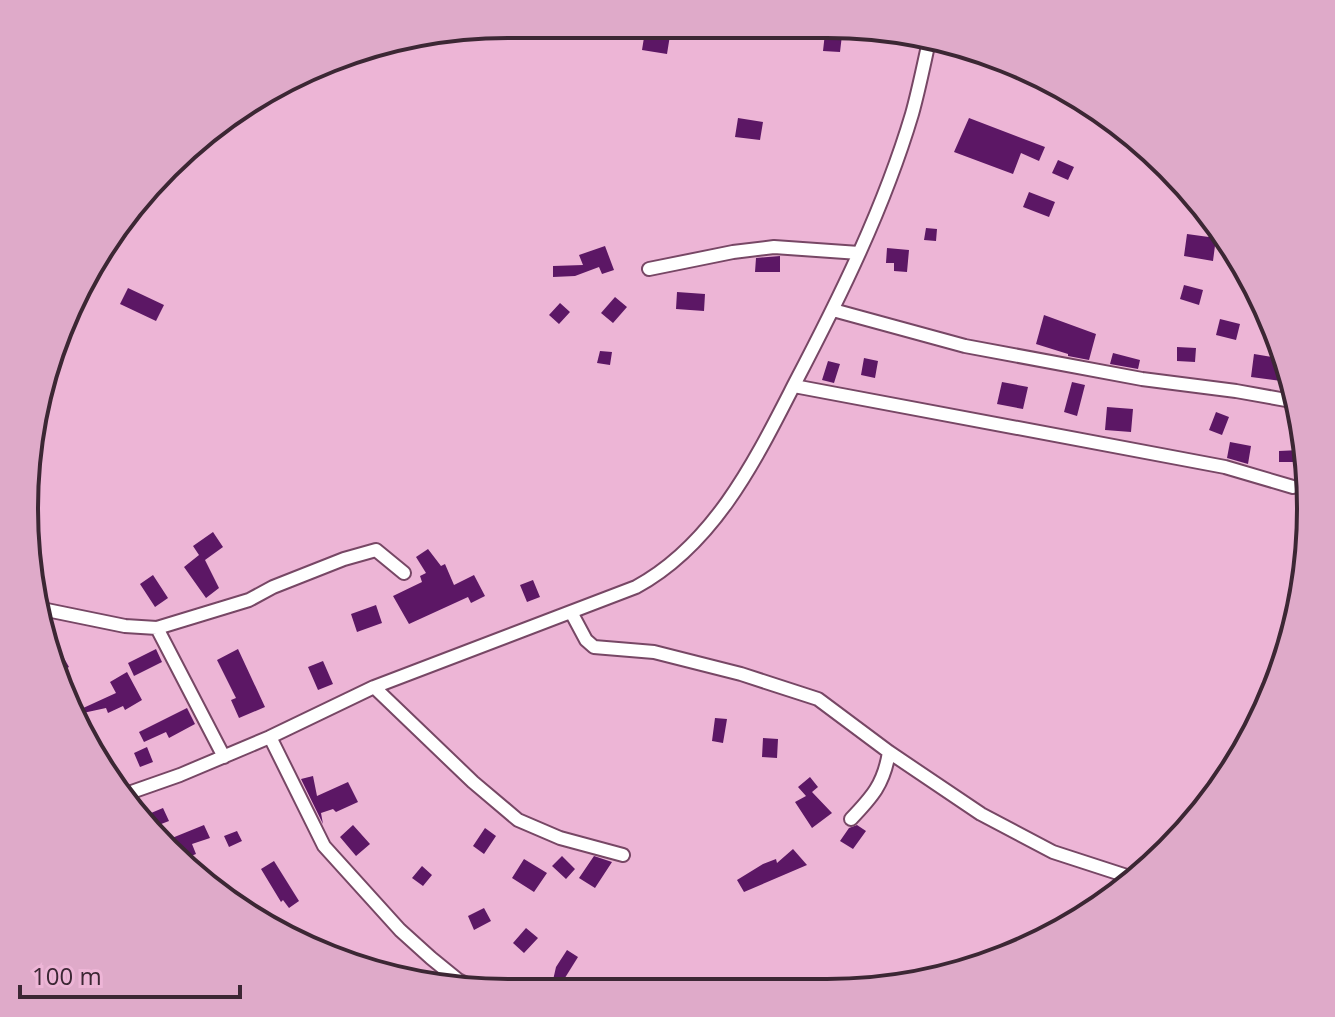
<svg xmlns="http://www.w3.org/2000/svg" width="1335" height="1017" viewBox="0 0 1335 1017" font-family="'Open Sans',sans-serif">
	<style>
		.building { fill: #5c1765 }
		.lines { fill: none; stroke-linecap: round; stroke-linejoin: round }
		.minor-casing { stroke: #774765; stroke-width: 16 }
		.minor { stroke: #fff; stroke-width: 12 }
		.rim { fill: none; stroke: #3c2734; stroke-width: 4 }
	</style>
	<rect width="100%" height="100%" fill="#edb5d6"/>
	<path class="building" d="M 646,25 L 671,29 L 667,54 L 642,50 Z
		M 825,33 L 842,35 L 840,52 L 823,51 Z
		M 738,118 L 763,122 L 760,140 L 735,137 Z
		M 969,118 L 1045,147 L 1039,161 L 1021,153 L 1013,174 L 954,152 Z
		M 1058,160 L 1074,167 L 1068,180 L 1052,173 Z
		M 1029,192 L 1055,202 L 1049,217 L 1023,207 Z
		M 926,228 L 937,229 L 936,241 L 924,240 Z
		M 1187,234 L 1216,238 L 1213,261 L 1184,256 Z
		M 605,246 L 614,270 L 602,274 L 599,267 L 575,276 L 553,277 L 553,266 L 583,265 L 579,255 Z
		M 887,248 L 909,250 L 907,272 L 894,271 L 894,263 L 886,263 Z
		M 780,256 L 780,272 L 755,272 L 756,258 Z
		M 1184,285 L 1203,290 L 1199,305 L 1180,299 Z
		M 128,288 L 164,305 L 156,321 L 120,304 Z
		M 677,292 L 705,294 L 704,311 L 676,309 Z
		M 615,297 L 627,307 L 613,323 L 601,313 Z
		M 560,303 L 570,312 L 559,324 L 549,315 Z
		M 1044,315 L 1096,334 L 1089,360 L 1068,356 L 1068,354 L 1036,344 Z
		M 1220,319 L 1240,324 L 1236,340 L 1216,335 Z
		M 1177,347 L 1196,348 L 1195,362 L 1177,361 Z
		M 600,351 L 612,352 L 610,365 L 597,363 Z
		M 1113,353 L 1140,360 L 1138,369 L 1110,364 Z
		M 1254,354 L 1278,358 L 1277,366 L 1282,367 L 1289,382 L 1251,377 Z
		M 864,358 L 878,361 L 875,378 L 861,375 Z
		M 828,361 L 840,364 L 834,383 L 822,380 Z
		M 1002,382 L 1028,387 L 1023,409 L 997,404 Z
		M 1072,382 L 1085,385 L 1077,416 L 1064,412 Z
		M 1107,407 L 1133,409 L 1131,432 L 1105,430 Z
		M 1216,412 L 1229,417 L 1222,435 L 1209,430 Z
		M 1230,442 L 1251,446 L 1248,464 L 1227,458 Z
		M 1300,450 L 1301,462 L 1279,462 L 1279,451 Z
		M 213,532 L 223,547 L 205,560 L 219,588 L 206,598 L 184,567 L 199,555 L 193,546 Z
		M 428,549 L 441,566 L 445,564 L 454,585 L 474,575 L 485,596 L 471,603 L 468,597 L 409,624 L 393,596 L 422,582 L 420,576 L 426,573 L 416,557 Z
		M 153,575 L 168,598 L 155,607 L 140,584 Z
		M 533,580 L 540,597 L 527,602 L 520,585 Z
		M 376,605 L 382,623 L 357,632 L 351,614 Z
		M 156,649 L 162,662 L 134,676 L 128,663 Z
		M 238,649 L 265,707 L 239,718 L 231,700 L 236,698 L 217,660 Z
		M 60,651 L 69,667 L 58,673 L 50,656 Z
		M 323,661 L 333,684 L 318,690 L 308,667 Z
		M 127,672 L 142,700 L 125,710 L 123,706 L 108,713 L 106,708 L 83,713 L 81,709 L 116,693 L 110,682 Z
		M 187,708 L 195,724 L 169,738 L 166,732 L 144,742 L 139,732 Z
		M 715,718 L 727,719 L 723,743 L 712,741 Z
		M 763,738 L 778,739 L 777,758 L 762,757 Z
		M 147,747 L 153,762 L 140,767 L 134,753 Z
		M 313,776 L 317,796 L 348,782 L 358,802 L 336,812 L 333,809 L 321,813 L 323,824 L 301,779 Z
		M 810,777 L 818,787 L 812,792 L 832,813 L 812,828 L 795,802 L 806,796 L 798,787 Z
		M 163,808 L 169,821 L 156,826 L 151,813 Z
		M 204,825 L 210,838 L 192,844 L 196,854 L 186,858 L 176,848 L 172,838 Z
		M 353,825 L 370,844 L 356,856 L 340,837 Z
		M 857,825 L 866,831 L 853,849 L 840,841 L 849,828 Z
		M 485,828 L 496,836 L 484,854 L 473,846 Z
		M 237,831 L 242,841 L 229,847 L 224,836 Z
		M 793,849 L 807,865 L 744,892 L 737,880 L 763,864 L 776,859 L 777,863 Z
		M 562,856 L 575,869 L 566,879 L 552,866 Z
		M 594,856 L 612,862 L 595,888 L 579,878 Z
		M 524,859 L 547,873 L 534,892 L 512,878 Z
		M 274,861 L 299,901 L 289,908 L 283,900 L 281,902 L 261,869 Z
		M 422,866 L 432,875 L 423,886 L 412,878 Z
		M 484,908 L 491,921 L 474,930 L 468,916 Z
		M 526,928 L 538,938 L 524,953 L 513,943 Z
		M 567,950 L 578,957 L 558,989 L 551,989 L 556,967 Z"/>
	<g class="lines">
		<defs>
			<path id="minor" d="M 649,269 L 733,252 L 774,247 L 859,253
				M 833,310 L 965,346 L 1142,379 L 1236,391 L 1297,402
				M 794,386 L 1225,467 L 1293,487
				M 37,608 L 125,626 L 157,628 L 224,757
				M 571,612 L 586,640 L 594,647 L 654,652 L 741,674 L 818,699 L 889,752 L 981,814 L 1053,852 L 1130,877
				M 157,628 L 249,600 L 273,587 L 344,559 L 376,550 L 404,573
				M 374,687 L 473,782 L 518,820 L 560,838 L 623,855
				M 270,737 L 324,846 L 400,930 L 431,958 L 458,980 L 477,989
				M 123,795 L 180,775 L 270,737 L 374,687 L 636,587 C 715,544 756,459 795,383 C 840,297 884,208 912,114 C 919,89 924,63 930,37
				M 851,819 C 872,797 884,784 889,752"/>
		</defs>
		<use href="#minor" class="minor-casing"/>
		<use href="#minor" class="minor"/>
	</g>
	<path d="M0 0H1335V1017H0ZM508 38H827A470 470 0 0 1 1297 508V509A470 470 0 0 1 827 979H508A470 470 0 0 1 38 509V508A470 470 0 0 1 508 38Z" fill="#dfaac9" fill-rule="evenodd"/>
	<path class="rim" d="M508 38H827A470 470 0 0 1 1297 508V509A470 470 0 0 1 827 979H508A470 470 0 0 1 38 509V508A470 470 0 0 1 508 38Z"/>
	<path d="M20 985v12h220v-12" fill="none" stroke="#3c2734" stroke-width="4"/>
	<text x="32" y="985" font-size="24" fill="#3c2734" stroke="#edb5d6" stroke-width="6" paint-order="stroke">100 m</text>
</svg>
